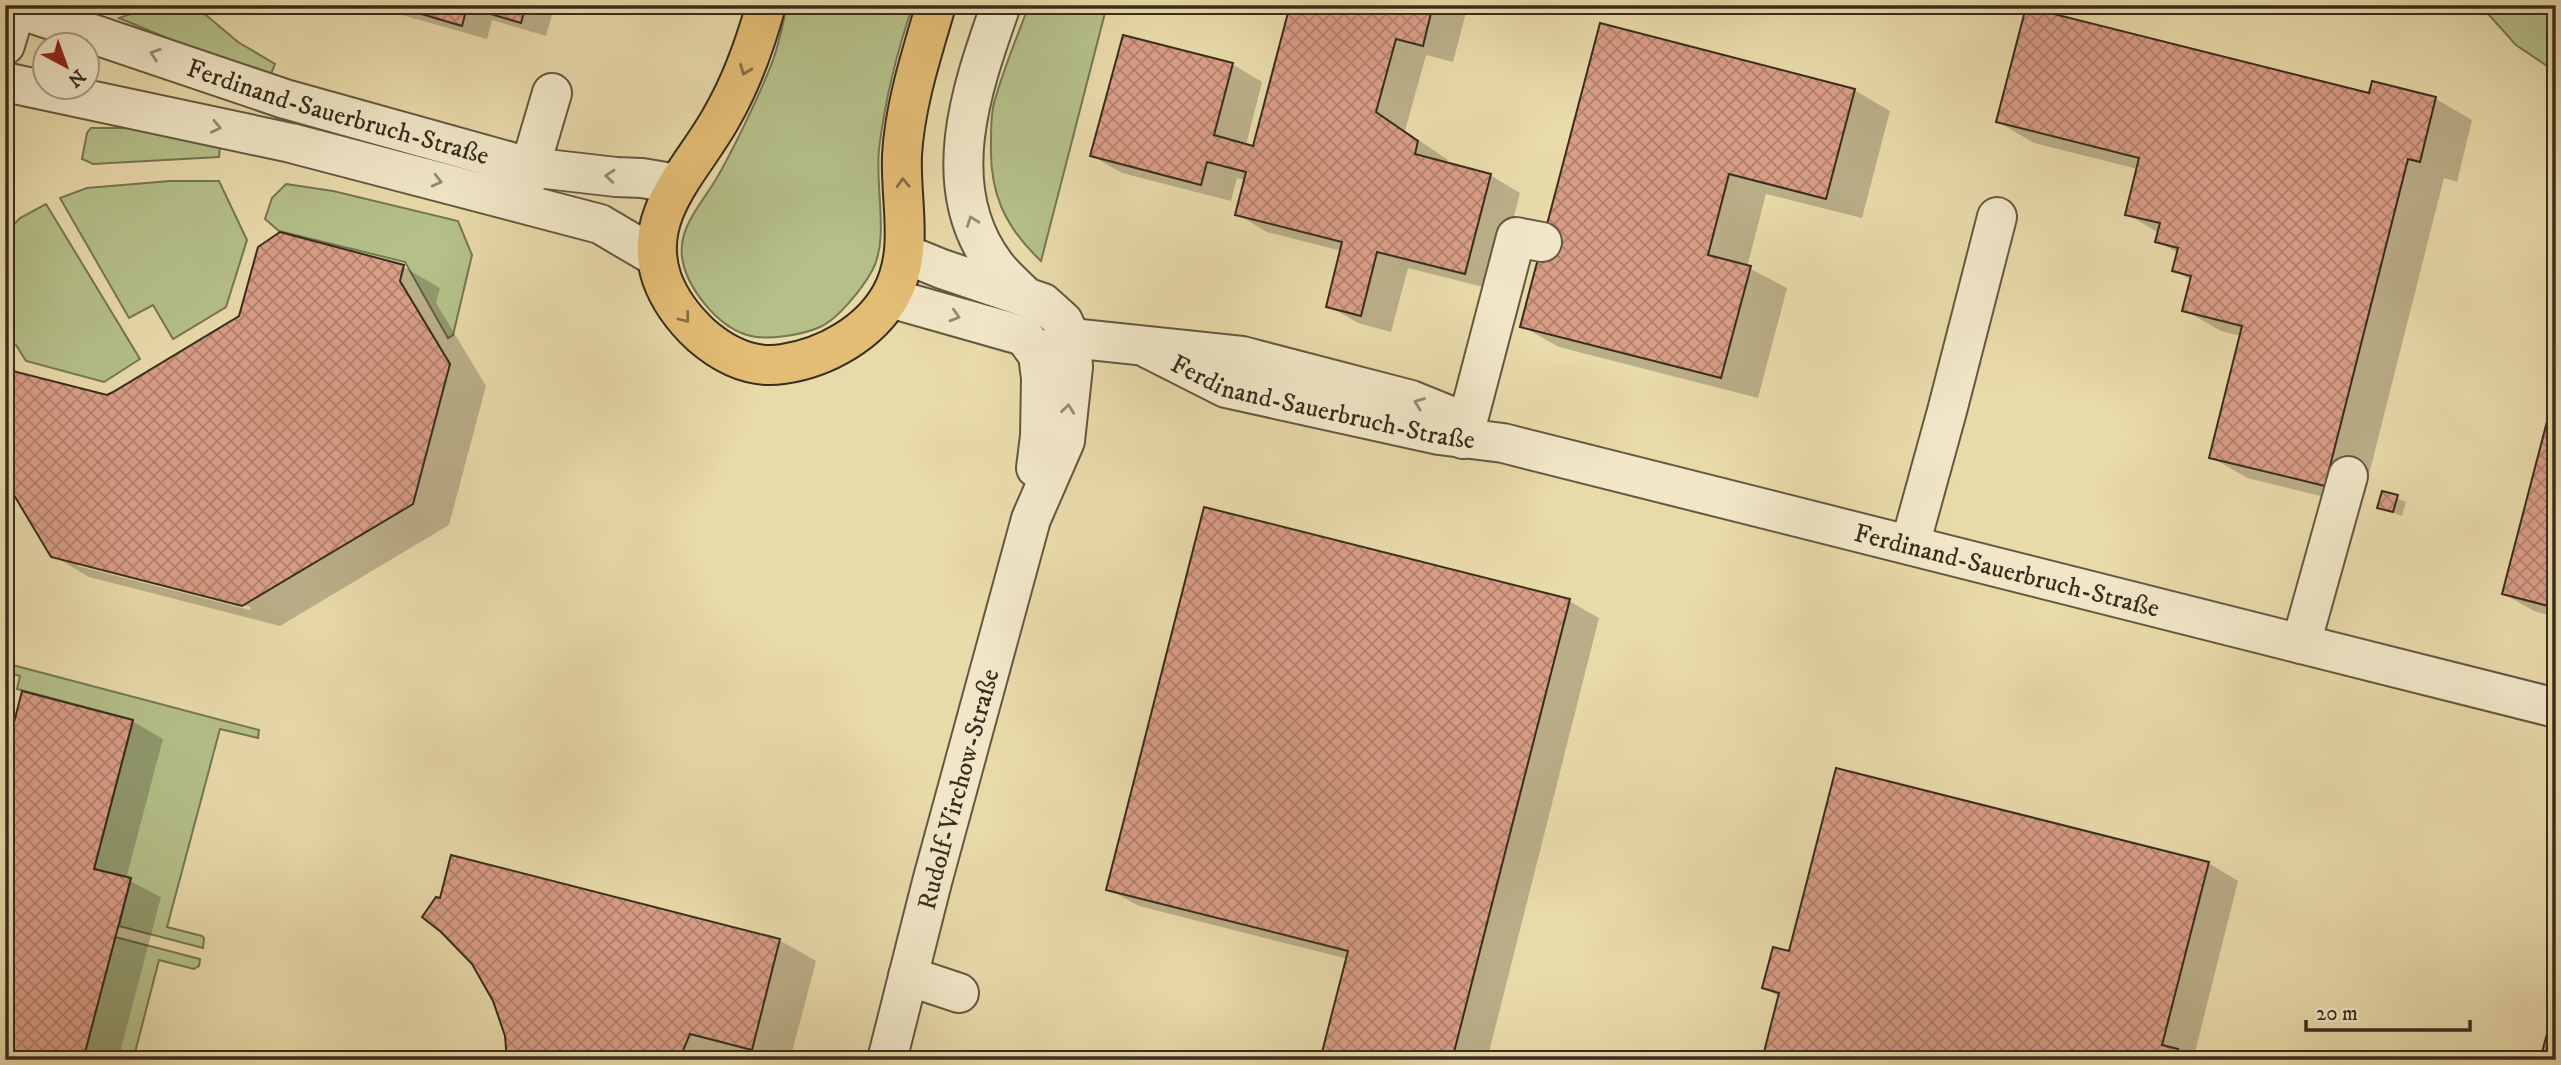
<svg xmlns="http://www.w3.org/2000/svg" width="2561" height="1065" viewBox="0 0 2561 1065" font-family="'IM FELL DW Pica',serif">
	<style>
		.green { fill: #b5c089; stroke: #767654; stroke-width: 2 }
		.shadow { fill: #0003; fill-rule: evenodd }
		.building { fill: url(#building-cross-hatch); stroke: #382d1e; stroke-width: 2 }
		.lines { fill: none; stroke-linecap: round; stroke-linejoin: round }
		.minor-casing { stroke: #645841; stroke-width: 42 }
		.major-casing { stroke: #382d1e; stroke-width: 42 }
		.minor { stroke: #f1e7c8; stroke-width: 38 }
		.major { stroke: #e4bd75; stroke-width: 38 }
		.oneway { stroke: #948a73 }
		.oneway2 { stroke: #856e45 }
		.labels { text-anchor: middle; stroke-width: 7; stroke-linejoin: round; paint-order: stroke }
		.street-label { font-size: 26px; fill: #382d1e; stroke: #f1e7c8 }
	</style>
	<defs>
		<pattern id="building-cross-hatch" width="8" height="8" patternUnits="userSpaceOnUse" patternTransform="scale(1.75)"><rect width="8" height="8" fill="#d99d86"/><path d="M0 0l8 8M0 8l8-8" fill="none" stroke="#b1806d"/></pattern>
	</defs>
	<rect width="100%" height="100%" fill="#e9daaa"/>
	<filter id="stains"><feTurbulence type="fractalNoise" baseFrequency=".00286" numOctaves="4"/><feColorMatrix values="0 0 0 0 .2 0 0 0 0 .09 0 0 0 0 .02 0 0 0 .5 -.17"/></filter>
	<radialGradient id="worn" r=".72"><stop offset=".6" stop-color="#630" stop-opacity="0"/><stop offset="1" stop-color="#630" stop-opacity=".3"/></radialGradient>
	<path class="green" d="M 156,5 L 194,5 L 238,42 L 275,64 L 271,74 L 210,56 L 119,18 Z
		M 787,5 L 913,5 C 897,51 885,101 879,149 C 875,186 889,238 873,269 C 863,288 838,319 820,327 C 802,335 766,341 747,335 C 717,326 686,287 682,257 C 678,226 704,201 718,176 C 726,162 733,148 740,134 C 752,109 765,83 774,57 C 780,40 783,22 787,5 Z
		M 1029,5 L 1107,5 L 1041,261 C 1004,226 989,192 991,141 C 991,128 991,114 994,103 C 1003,70 1017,37 1029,5 Z
		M 2480,5 L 2556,5 L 2556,72 L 2516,45 Z
		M 91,128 L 135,128 L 220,146 L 219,157 L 93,164 L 82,159 L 87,133 Z
		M 170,181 L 219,181 L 247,240 L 226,307 L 173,339 L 153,305 L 129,318 L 60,198 L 87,188 Z
		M 286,184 L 333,191 L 458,221 L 472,255 L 453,335 L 448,338 L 405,262 L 279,231 L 265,219 L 272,198 Z
		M 46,204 L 140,359 L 104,382 L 26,361 L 16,345 L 5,342 L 5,234 L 20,218 Z
		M 5,663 L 259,730 L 258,738 L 220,729 L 167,927 L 202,936 L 204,938 L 203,948 L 119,926 L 131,878 L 94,869 L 133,720 L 17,689 L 20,676 L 5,672 Z
		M 115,937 L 200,959 L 199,966 L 194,969 L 159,960 L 133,1060 L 83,1060 Z"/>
	<path class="shadow" d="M 385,5 L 555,5 L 546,36 L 492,20 L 487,39 L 402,15 Z
		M 1292,5 L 1468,5 L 1453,62 L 1426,55 L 1405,131 L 1448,160 L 1446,164 L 1490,175 L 1520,193 L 1495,290 L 1408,268 L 1391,332 L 1358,323 L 1328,306 L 1342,251 L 1267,232 L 1237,214 L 1246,180 L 1237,178 L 1231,201 L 1122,173 L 1092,156 L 1232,64 L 1262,82 L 1246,145 L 1255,148 Z
		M 1601,26 L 1854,90 L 1890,111 L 1862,218 L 1766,194 L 1747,267 L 1787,288 L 1758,398 L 1559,347 L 1522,326 Z
		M 2370,95 L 2436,99 L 2472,120 L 2457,182 L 2444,178 L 2361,506 L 2247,478 L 2211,457 L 2241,336 L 2221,331 L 2184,310 L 2192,281 L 2174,270 L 2178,253 L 2157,241 L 2159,233 L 2127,214 L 2138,169 L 2034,143 L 1998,122 Z
		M 280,234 L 404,267 L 440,288 L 436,303 L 486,386 L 449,525 L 280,626 L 89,577 L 52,555 L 107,396 L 241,317 ZM 78,562 L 251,607 L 250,610 L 78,566 Z
		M 2556,393 L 2556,617 L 2534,611 L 2504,594 Z
		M 2383,493 L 2406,502 L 2402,516 L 2379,507 Z
		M 1569,601 L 1599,618 L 1487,1060 L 1322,1060 L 1348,959 L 1139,906 L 1108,889 Z
		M 132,721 L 163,739 L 126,879 L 161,897 L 118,1060 L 5,1060 Z
		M 2208,863 L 2238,881 L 2193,1060 L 1764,1060 L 1780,997 L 1764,988 L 1791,953 Z
		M 779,940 L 816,961 L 790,1060 L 749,1060 L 726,1054 L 724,1060 L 509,1060 Z"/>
	<path class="building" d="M 391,5 L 390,5 L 526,5 L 521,23 L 467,7 L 462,26 Z
		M 1290,5 L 1433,5 L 1423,46 L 1396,39 L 1376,112 L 1418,141 L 1415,154 L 1491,174 L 1465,274 L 1377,252 L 1361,316 L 1326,307 L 1342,242 L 1235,215 L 1246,172 L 1207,162 L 1201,185 L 1090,156 L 1123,35 L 1233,63 L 1214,135 L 1253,146 Z
		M 2026,7 L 2369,93 L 2372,81 L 2436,97 L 2420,162 L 2408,159 L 2325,486 L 2209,458 L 2242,326 L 2182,311 L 2191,276 L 2172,271 L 2178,248 L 2155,242 L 2160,223 L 2125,215 L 2139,158 L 1996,122 Z
		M 1600,23 L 1855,89 L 1826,199 L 1729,174 L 1708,255 L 1751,266 L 1721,378 L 1520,327 Z
		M 280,232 L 404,265 L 400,281 L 450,364 L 413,504 L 242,606 L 51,557 L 5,480 L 5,369 L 107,395 L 113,392 L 239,316 L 258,247 Z
		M 2556,387 L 2556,608 L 2502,594 Z
		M 2382,491 L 2398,495 L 2393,512 L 2377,508 Z
		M 1204,507 L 1570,599 L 1452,1060 L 1320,1060 L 1348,951 L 1106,890 Z
		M 22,691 L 133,720 L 94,869 L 131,878 L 83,1060 L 5,1060 L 5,758 Z
		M 1836,768 L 2209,862 L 2162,1045 L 2178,1049 L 2175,1060 L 1762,1060 L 1779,993 L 1762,988 L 1773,947 L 1789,951 Z
		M 451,855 L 780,939 L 752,1050 L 690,1034 L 679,1060 L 507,1060 L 505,1036 L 493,1001 L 472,964 L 441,932 L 422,917 L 436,897 L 440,898 Z
		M 2556,1000 L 2556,1060 L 2540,1060 Z"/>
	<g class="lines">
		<defs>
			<g id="minor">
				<path id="s1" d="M 7,5 L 285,99 L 529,167 L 616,177 L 642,178 L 677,184"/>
				<path d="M 1001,5 C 972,87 936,187 995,265 C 1003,276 1015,286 1025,296"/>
				<path d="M 5,45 L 17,5"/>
				<path d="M 5,82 L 291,143 L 600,224 L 656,257"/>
				<path d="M 523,191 L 552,93"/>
				<path d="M 890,298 L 1024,336 L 1038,355 L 1041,378 L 1040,436 L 1036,468"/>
				<path id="s2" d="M 1147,348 L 1226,388 L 1439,435 L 1503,443 L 2556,708"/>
				<path d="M 1038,355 L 1071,338 L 1242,356 L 1411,400 L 1468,423"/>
				<path d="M 1463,439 L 1516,237 L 1542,242"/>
				<path d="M 1910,545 L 1947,411 L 1997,217"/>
				<path d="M 2301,644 L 2348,476"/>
				<path d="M 908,976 L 959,993"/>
				<path id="s3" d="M 887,1060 L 932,882 L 1031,519 L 1065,441 L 1073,367 L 1071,338 L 1063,321 L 1043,303 L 942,269 L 905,254"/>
			</g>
			<path id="major" d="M 766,5 C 755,45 742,82 721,118 C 692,170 640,215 662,279 C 670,301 685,320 701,335 C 724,355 752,369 783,364 C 825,358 870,333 891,295 C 915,251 900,203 902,155 C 905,104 922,53 936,5"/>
		</defs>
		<use href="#minor" class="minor-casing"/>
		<use href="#major" class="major-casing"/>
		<use href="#minor" class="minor"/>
		<use href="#major" class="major"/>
	</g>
	<defs><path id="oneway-chevron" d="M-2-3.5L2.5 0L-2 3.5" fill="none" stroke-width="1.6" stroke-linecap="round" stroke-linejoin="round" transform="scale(1.75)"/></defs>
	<g class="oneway">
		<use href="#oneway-chevron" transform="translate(155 54) rotate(-161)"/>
		<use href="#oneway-chevron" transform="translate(216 127) rotate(12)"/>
		<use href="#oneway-chevron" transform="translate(610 176) rotate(-175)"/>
		<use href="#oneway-chevron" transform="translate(437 181) rotate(14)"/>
		<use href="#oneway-chevron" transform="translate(972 221) rotate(-110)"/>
		<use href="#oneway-chevron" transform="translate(955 316) rotate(16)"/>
		<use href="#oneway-chevron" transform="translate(1419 403) rotate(-159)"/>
		<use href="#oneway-chevron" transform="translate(1068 409) rotate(-83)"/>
	</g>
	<g class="oneway2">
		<use href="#oneway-chevron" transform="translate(745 70) rotate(112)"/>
		<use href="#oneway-chevron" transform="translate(903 183) rotate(-92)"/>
		<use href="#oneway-chevron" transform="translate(685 318) rotate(52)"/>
	</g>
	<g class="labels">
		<g class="street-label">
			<text dy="9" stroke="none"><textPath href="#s1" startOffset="348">Ferdinand-Sauerbruch-Straße</textPath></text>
			<text dy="9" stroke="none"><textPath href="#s2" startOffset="186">Ferdinand-Sauerbruch-Straße</textPath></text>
			<text dy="9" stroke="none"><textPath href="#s2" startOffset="891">Ferdinand-Sauerbruch-Straße</textPath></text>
			<text dy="9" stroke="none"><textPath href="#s3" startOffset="280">Rudolf-Virchow-Straße</textPath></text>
		</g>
	</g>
	<rect width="2561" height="1065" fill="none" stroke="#e9daaa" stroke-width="28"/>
	<rect x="7" y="7" width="2547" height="1051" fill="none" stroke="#382d1e" stroke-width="3.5"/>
	<rect x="14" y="14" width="2533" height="1037" fill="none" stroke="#382d1e" stroke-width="2"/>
	<g transform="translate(66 66) rotate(139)"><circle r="33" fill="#f1e7c8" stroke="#a79d84" stroke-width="2"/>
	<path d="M0-5L12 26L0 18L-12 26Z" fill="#8f2418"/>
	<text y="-10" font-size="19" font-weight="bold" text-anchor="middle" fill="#382d1e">N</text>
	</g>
	<path d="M2306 1020v10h164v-10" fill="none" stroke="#382d1e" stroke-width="3.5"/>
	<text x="2316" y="1020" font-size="21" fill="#382d1e" stroke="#f1e7c8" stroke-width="5" paint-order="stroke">20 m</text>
	<rect width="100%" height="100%" filter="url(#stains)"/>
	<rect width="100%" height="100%" fill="url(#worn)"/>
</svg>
